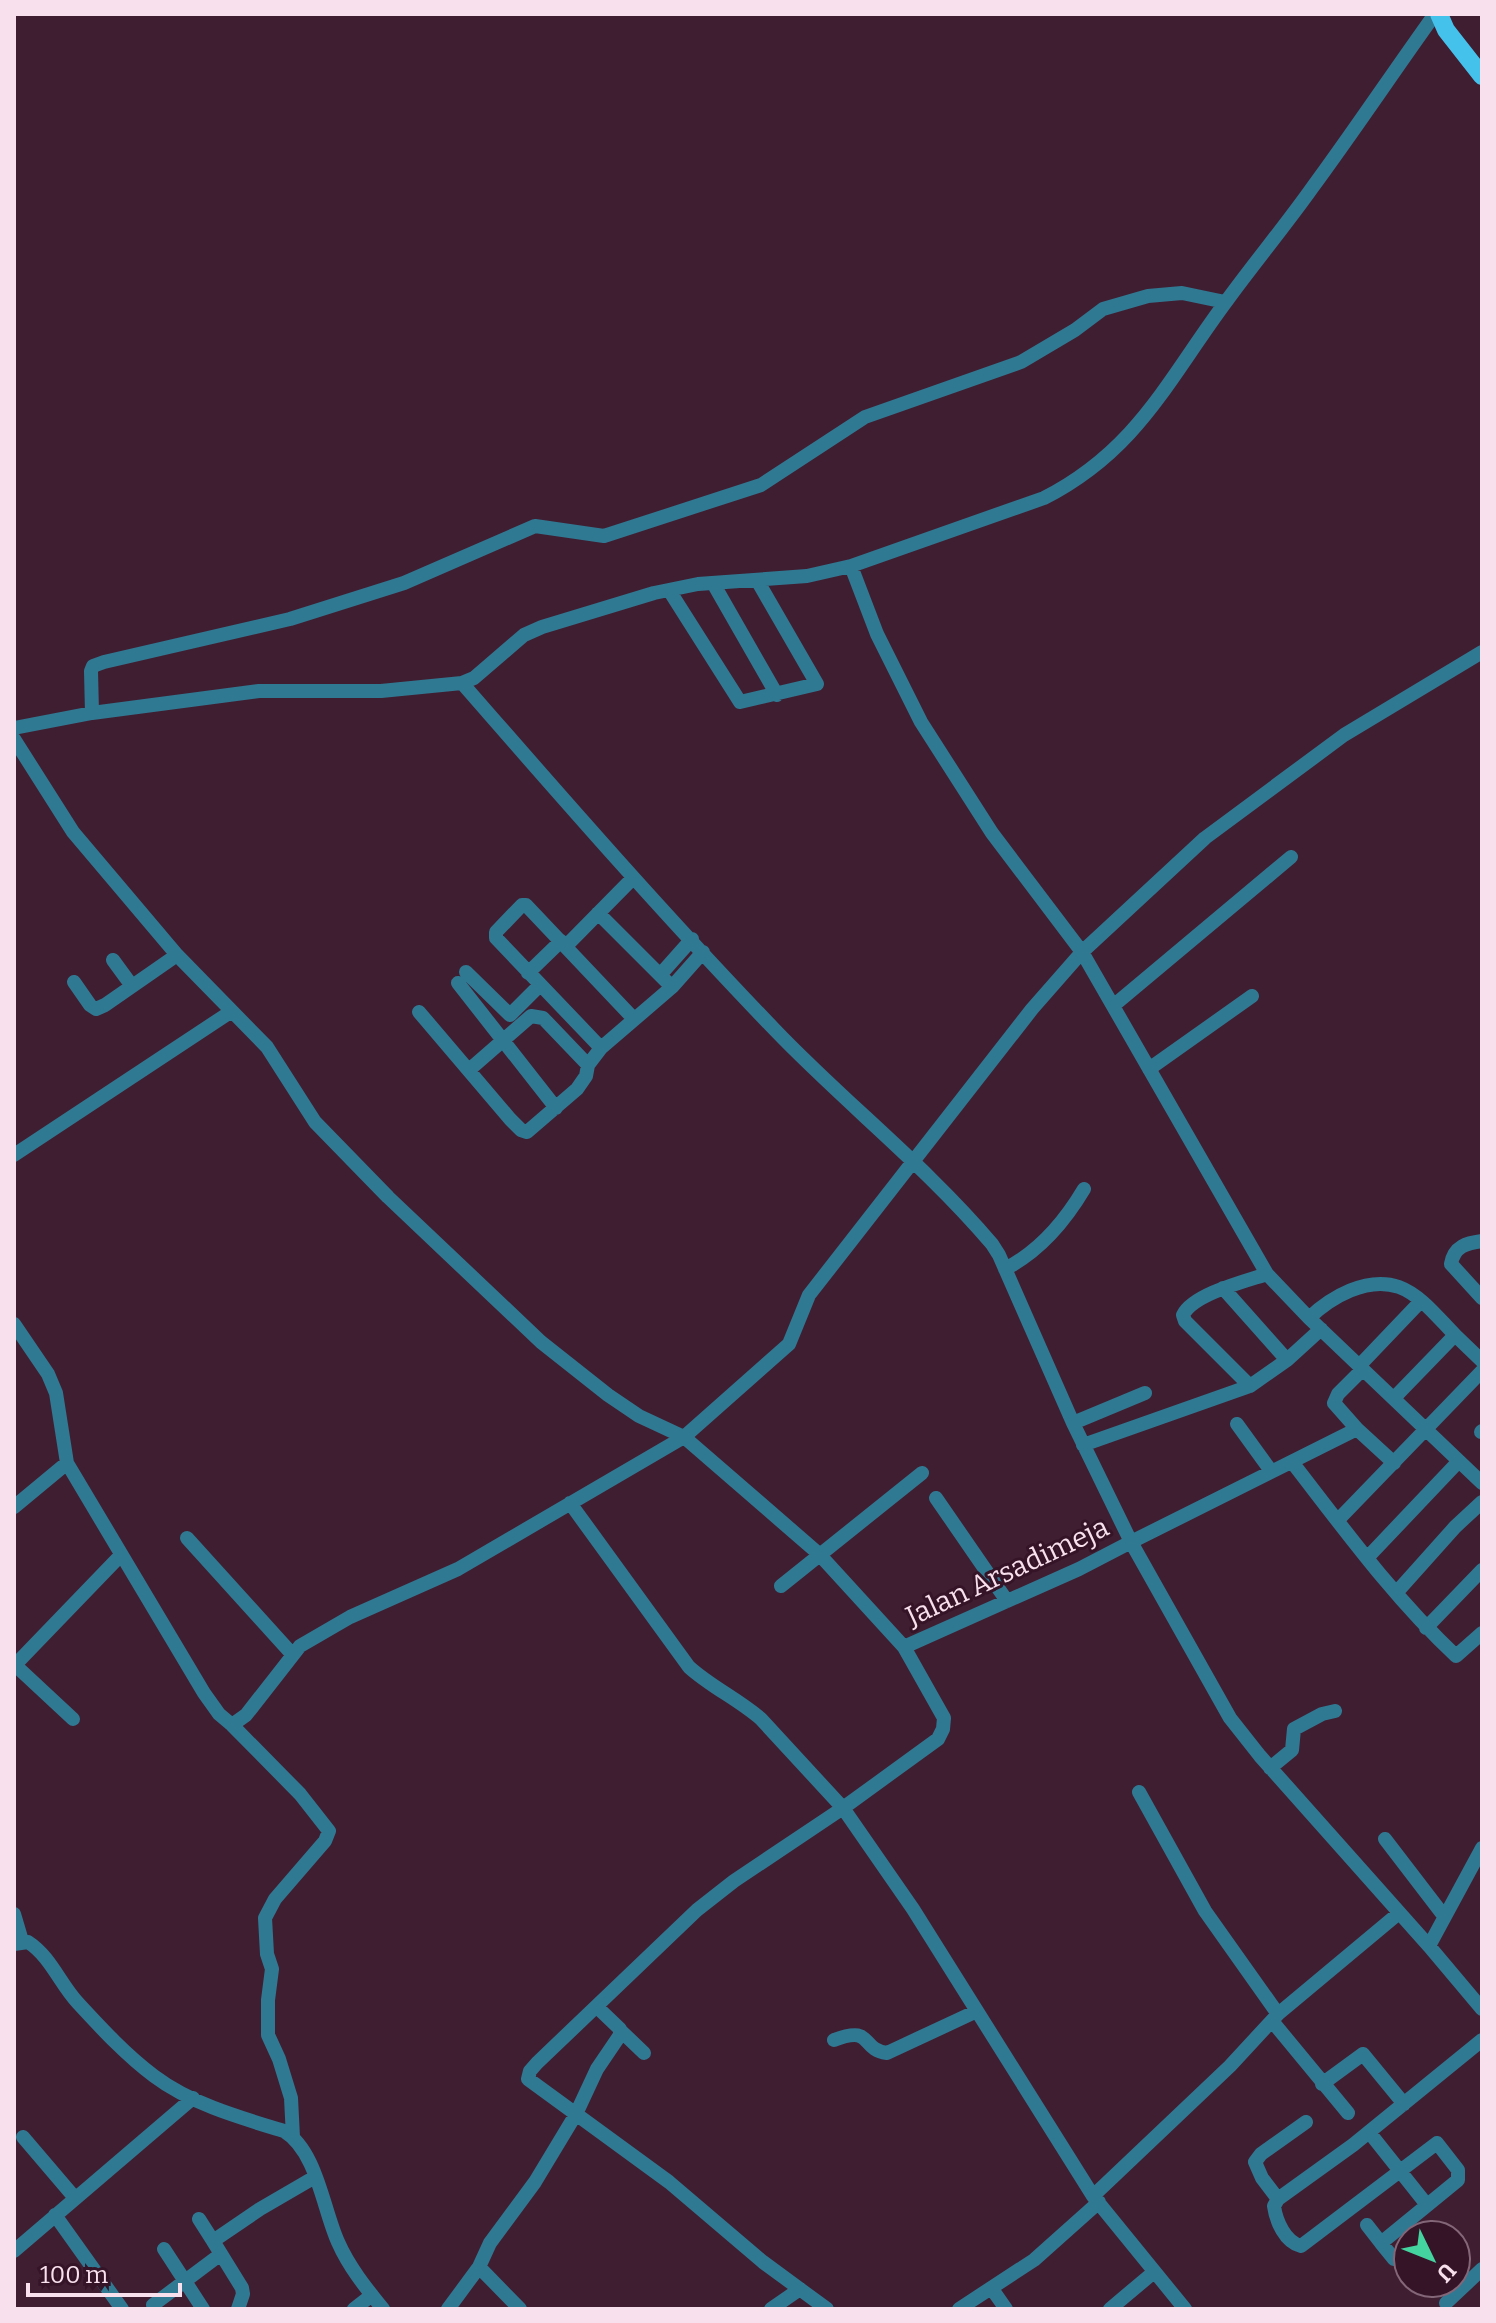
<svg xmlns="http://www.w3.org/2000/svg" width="1496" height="2323" viewBox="0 0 1496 2323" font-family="Bitter,serif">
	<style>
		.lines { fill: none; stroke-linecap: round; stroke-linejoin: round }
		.minor { stroke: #307992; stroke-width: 14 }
		.major { stroke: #45c2ec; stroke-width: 18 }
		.labels { text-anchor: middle; stroke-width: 6; stroke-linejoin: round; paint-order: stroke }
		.street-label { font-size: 28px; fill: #f8e1ed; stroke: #351428 }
	</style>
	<rect width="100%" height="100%" fill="#401e32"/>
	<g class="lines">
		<path class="minor" d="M 851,566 L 877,634 L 921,722 L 992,833 L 1082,952 L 1267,1274 L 1309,1318 L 1482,1483
			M 713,583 L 777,695
			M 669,590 L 740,702 L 817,684 L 757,580
			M 462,683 C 564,800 667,918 775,1030 C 845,1103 926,1166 992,1244 L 999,1255 L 1073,1423 L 1131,1542 L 1357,1429 L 1334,1403 L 1338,1394 L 1363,1369
			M 92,713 L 91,671 L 93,666 L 104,662 L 290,619 L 404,583 L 535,526 L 604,536 L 761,485 L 865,417 L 1021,362 L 1075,330 L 1103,309 L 1148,296 L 1182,293 L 1225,302
			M 14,728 L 92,713 L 259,691 L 381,691 L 462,683 L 474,678 L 524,635 L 542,627 L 654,593 L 698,584 L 807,576 L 851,566 L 1044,498 C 1138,450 1168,379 1228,299 C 1255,262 1285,226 1312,188 C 1354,131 1394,71 1435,14
			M 14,739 L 73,832 L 177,955 L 267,1047 L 315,1122 L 388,1197 L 541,1342 L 608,1395 L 639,1416 L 684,1437 L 789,1344 L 809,1295 L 1032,1009 L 1082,952 L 1205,838 L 1344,735 L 1482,652
			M 598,913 L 672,987
			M 566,946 L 633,878
			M 113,960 L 132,986
			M 466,972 L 510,1015 L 540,985
			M 528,973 L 561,941
			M 660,975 L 692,939
			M 74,982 L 90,1005 L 96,1009 L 105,1005 L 177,955
			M 458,983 L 556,1108
			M 1113,1006 L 1291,857
			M 419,1012 L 510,1119 L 521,1130 L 527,1132 L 577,1089 L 586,1076 L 588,1065 L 601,1048 L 672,987 L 703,952
			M 601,1048 L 496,938 L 496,932 L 522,905 L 526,905 L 634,1019
			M 1149,1069 L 1252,996
			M 469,1070 L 531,1016 L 543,1018 L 588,1065
			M 14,1155 L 232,1011
			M 1482,1241 C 1467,1243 1454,1246 1451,1264 L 1482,1298
			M 1005,1269 C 1038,1252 1065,1221 1084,1189
			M 1267,1274 C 1246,1281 1193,1294 1183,1315 L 1185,1321 L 1250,1386 L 1287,1360
			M 1223,1288 L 1287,1360 L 1321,1329
			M 1309,1318 C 1331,1297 1367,1276 1399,1287 C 1421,1295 1439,1319 1455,1335
			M 14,1324 L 48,1374 L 56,1393 L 67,1463 L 204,1693 L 219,1714 L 232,1725 L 246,1715 L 300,1646 L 350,1617 L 458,1569 L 684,1437 L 819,1554 L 904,1647 L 944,1718 L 943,1729 L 938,1739 L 843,1808 L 734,1881 L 697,1910 L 537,2063 L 530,2071 L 528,2079 L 669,2182 L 763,2262 L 827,2309
			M 1359,1366 L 1421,1301
			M 1394,1398 L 1455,1335 L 1482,1361
			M 1073,1423 L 1145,1393
			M 1237,1424 L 1271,1471
			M 1357,1429 L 1394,1463
			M 1481,1432 L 1482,1431
			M 1083,1445 L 1250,1386
			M 1292,1462 C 1344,1529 1394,1598 1456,1656 L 1482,1633
			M 936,1498 L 1007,1601
			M 570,1503 L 689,1667 C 711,1687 738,1699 761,1719 L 843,1808 L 913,1909 L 1093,2196 L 1185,2309
			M 14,1507 L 67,1463
			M 1338,1520 L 1482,1371
			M 187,1538 L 292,1654
			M 1367,1558 L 1459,1461
			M 781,1586 L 922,1473
			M 1396,1593 L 1455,1527 L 1482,1502
			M 1426,1628 L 1482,1570
			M 904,1647 L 1079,1569 L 1131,1542 L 1230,1718 L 1260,1756 L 1429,1946 L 1482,2009
			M 15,1665 L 73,1719
			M 14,1666 L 121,1555
			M 232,1725 L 300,1794 L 329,1831 L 325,1841 L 275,1899 L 265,1918 L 267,1954 L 272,1969 L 268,2000 L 268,2035 L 279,2059 L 291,2098 L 293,2137
			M 1270,1768 L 1292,1750 L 1294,1729 L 1322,1714 L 1335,1711
			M 1139,1792 L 1205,1911 L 1278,2014
			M 1385,1839 L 1444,1916
			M 14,1914 L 22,1941
			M 14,1944 L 28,1942 C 51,1957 60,1984 78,2003 C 102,2029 126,2055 154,2076 C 191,2104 241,2118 284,2131 C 317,2151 323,2209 338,2242 C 349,2267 366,2288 383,2309
			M 1429,1946 L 1482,1848
			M 1272,2021 L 1348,2113
			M 621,2031 L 644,2053
			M 834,2040 C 874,2025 859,2049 887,2053 L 977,2011
			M 1322,2084 L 1363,2054 L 1404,2104
			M 1369,2132 L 1427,2205
			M 23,2137 L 75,2198
			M 1093,2196 L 1230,2066 L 1278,2014 L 1399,1913
			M 1278,2199 L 1262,2178 L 1255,2162 L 1261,2154 L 1306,2122
			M 55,2215 L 122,2309
			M 199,2219 L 213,2241
			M 1367,2225 L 1381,2243
			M 164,2249 L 203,2309
			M 14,2251 L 193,2098
			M 1394,2259 L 1381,2243 L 1458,2180 L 1458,2170 L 1437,2143 L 1301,2246 C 1285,2242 1276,2221 1274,2206 L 1278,2199 L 1353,2145 L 1482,2040
			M 479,2267 L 520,2309
			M 992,2289 L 1006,2309
			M 1446,2303 L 1482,2269
			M 153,2305 L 221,2254
			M 238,2309 L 243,2294 L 242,2288 L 213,2241 L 260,2209 L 315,2177
			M 354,2309 L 372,2295
			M 448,2309 L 479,2267 L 490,2243 L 535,2182 L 576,2114 L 597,2069 L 620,2035 L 620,2029 L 597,2007
			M 771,2309 L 800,2289
			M 959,2309 L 1034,2260 L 1099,2202
			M 1110,2309 L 1154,2272"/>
		<path class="major" d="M 1439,14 L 1446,30 L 1482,76"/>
	</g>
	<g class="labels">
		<g class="street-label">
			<text transform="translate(1007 1571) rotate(-25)" y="10">Jalan Arsadimeja</text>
		</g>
	</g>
	<rect width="1496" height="2323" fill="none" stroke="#f8e1ed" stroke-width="32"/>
	<g transform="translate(1432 2259) rotate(133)"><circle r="38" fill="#351428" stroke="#836677" stroke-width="2"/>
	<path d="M0-6L14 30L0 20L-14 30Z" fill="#44d49f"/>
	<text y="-12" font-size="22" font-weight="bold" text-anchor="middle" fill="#f8e1ed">U</text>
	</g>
	<path d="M28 2283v12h152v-12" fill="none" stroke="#f8e1ed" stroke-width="4"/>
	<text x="40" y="2283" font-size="24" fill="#f8e1ed" stroke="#351428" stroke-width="6" paint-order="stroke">100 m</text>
</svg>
